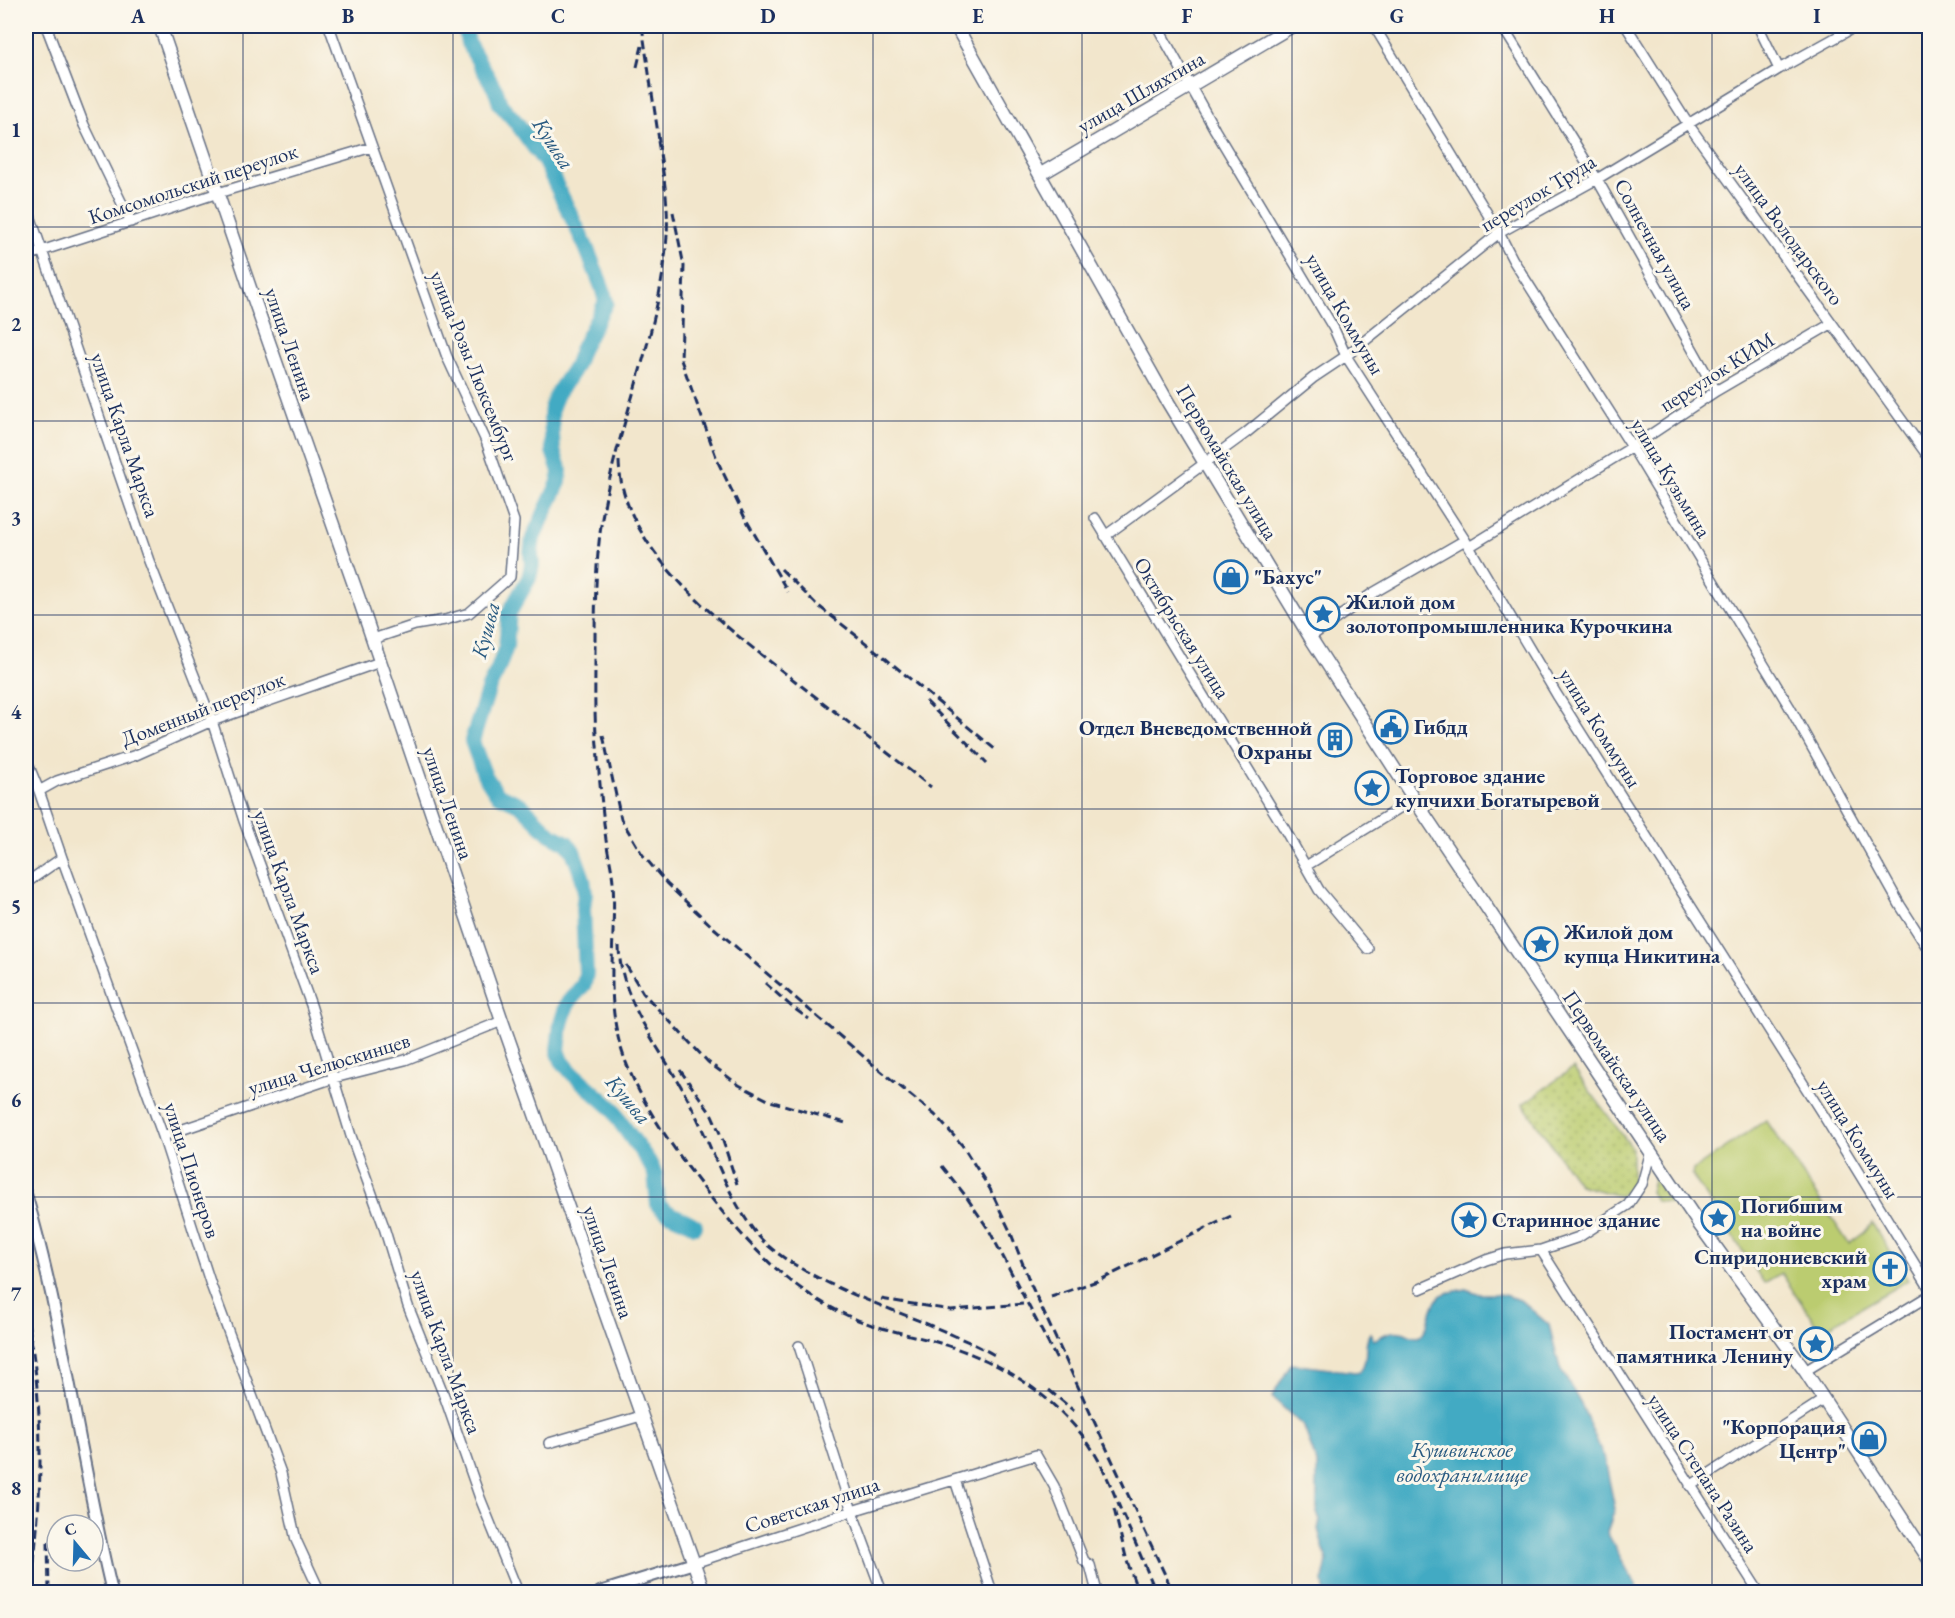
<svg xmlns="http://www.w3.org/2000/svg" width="1955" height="1618" viewBox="0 0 1955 1618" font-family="'EB Garamond',serif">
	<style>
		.grass { fill: url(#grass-dots); stroke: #6b7e66; stroke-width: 1.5 }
		.park { fill: #bbcc6f; stroke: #6b7e66; stroke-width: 1.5 }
		.water { fill: #43aac3; stroke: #2f6c90; stroke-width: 1.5 }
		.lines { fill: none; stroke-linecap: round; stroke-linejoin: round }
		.river { stroke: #43aac3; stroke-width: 16 }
		.minor-casing { stroke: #666f84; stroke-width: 12 }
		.tertiary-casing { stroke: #666f84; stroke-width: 14 }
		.secondary-casing { stroke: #666f84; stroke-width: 15 }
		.minor { stroke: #fff; stroke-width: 9 }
		.tertiary { stroke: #fff; stroke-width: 10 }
		.secondary { stroke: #fff; stroke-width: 12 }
		.rail { stroke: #1b2f5e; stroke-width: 3; stroke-dasharray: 9 4.5; stroke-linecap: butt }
		.grid { fill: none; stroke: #1b2f5e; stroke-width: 1.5; stroke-opacity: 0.55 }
		.labels { text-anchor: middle; stroke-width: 6; stroke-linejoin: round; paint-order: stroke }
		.street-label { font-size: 21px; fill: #1b2f5e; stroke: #fbf7ec }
		.poi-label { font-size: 21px; font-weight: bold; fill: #1b2f5e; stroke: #fbf7ec; text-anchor: start }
		.water-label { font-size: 22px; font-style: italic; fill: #295a81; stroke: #fbf7ec }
		.neatline { fill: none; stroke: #1b2f5e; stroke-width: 2 }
		.grid-label { font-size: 20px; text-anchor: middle; font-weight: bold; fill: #1b2f5e }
	</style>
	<defs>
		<pattern id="grass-dots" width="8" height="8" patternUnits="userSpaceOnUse" patternTransform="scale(1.5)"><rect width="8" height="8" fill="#bbcc6f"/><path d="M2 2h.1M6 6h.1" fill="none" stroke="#97a65e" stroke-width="1.8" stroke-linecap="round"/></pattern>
	</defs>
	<rect width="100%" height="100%" fill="#fbf7ec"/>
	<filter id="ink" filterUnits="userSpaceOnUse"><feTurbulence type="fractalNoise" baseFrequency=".0167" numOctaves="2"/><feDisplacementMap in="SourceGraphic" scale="12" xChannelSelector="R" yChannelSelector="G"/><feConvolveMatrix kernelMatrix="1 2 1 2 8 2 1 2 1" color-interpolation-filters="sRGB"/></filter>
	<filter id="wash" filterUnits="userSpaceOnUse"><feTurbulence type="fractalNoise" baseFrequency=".008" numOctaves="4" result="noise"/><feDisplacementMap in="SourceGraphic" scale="24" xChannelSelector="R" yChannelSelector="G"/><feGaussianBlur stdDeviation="1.35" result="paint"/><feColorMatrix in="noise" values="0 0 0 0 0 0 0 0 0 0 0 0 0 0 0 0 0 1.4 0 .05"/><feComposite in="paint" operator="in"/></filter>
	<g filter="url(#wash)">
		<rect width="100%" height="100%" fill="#f2e6cc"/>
		<path class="grass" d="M 1573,1068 L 1632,1148 L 1632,1188 L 1619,1196 L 1579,1185 L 1523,1104 Z
			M 1658,1171 L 1678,1201 L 1674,1203 L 1656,1201 L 1650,1192 L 1654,1174 Z"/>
		<path class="park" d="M 1766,1120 L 1849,1244 L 1865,1232 L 1872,1223 L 1908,1280 L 1821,1331 L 1781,1273 L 1764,1283 L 1692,1175 L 1693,1170 Z"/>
		<path class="water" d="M 1466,1289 L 1480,1294 L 1500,1294 L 1520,1300 L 1549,1325 L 1560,1368 L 1582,1406 L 1605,1460 L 1615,1509 L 1607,1532 L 1639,1592 L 1324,1592 L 1323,1579 L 1327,1561 L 1318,1529 L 1320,1521 L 1317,1513 L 1317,1464 L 1304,1427 L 1272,1397 L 1291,1364 L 1355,1372 L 1360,1371 C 1370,1359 1362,1344 1370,1333 L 1374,1340 C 1383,1335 1391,1330 1401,1332 C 1409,1333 1408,1337 1419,1337 C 1432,1327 1428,1304 1442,1295 C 1448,1291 1459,1291 1466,1289 Z"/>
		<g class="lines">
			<path class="river" d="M 467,26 L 466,31 L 468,43 L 496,91 L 500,104 L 516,122 L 545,162 L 586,247 L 602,287 L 606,302 L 581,350 L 575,367 L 557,394 L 552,406 L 551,416 L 553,451 L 560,471 L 559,482 L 533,538 L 531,554 L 532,565 L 529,578 L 509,613 L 506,647 L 497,672 L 489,687 L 472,741 L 484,774 L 497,794 L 521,805 L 550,834 L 567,843 L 573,851 L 583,879 L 585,893 L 583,909 L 586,973 L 584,984 L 567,1004 L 561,1024 L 558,1050 L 562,1061 L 572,1073 L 613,1109 L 621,1123 L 649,1162 L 655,1174 L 658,1205 C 668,1216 683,1217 695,1226"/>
		</g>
	</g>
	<g filter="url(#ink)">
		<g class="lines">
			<defs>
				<path id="minor" d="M 46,26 L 84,125 L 131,222
					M 329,26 L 447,357 L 486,441 L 514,521 L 510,577 L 469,613 L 445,620 L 415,625 L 373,639
					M 1157,26 L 1215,130 L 1334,329 L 1346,356 L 1465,540 L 1557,695 L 1825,1118 L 1930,1289
					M 1374,26 L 1499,233 L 1513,260 L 1632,447 L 1789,706 L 1900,905 L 1930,952
					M 1502,26 L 1597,179 L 1716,391
					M 1626,26 L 1688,124 L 1930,459
					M 1758,26 L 1779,69
					M 26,204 L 149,561 L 212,721 L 244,821 L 311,1005 L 351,1136 L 383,1224 L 408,1306 L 445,1398 L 480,1498 L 518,1592
					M 26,256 L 218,193 L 372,147
					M 1095,518 L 1284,828 L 1319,890 L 1368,949
					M 1105,536 L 1246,433 L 1313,378 L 1346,356 L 1499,233 L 1597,179 L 1779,69 L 1853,28
					M 1469,547 L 1632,447 L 1716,391 L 1831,324
					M 1310,637 L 1373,593 L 1465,540
					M 26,759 L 39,791 L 62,858 L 163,1136 L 211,1285 L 281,1473 L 296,1540 L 320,1592
					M 39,791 L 57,781 L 136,755 L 212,721 L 380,662
					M 1306,866 L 1414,799
					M 26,883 L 62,858
					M 163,1136 L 334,1078 L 405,1060 L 502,1021
					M 1541,1250 L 1759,1592
					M 1420,1289 L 1486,1260 L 1505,1254 L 1541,1250 L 1579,1237 L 1628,1205 L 1642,1184 L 1651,1151
					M 799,1346 L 852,1511 L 882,1592
					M 1805,1371 L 1930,1295
					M 549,1443 L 641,1416
					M 955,1480 L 992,1592
					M 1690,1486 L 1823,1400
					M 694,1563 L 852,1511 L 1036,1455 L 1054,1486 L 1084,1561 L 1090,1565 L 1097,1592"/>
				<path id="tertiary" d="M 26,1194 C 64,1325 80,1460 112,1592
					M 600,1592 L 694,1563"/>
				<path id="secondary" d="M 160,26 L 251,291 L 358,596 L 502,1021 L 704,1592
					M 956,26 L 1166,399 L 1310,637 L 1414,799 L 1591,1063 L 1699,1224 L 1805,1371 L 1930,1561
					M 1041,174 L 1292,26"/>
			</defs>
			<use href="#minor" class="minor-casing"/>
			<use href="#tertiary" class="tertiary-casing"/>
			<use href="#secondary" class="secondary-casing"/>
			<use href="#minor" class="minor"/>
			<use href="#tertiary" class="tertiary"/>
			<use href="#secondary" class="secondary"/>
			<path class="rail" d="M 642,26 L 660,147
				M 637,67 L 642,46
				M 658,141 C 663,172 669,203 667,235 C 661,331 619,419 603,512 C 595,561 595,609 595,659 C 595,687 594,716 597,745 C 599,777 602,808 606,840 C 608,854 612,868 613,882 C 616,934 606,986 618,1037 C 628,1079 657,1125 682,1159 C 726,1219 773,1280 842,1313 C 870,1327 903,1333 933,1341 C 992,1358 1037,1383 1078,1430 C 1099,1454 1110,1484 1122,1513 C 1134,1539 1145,1566 1156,1592
				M 673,212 L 684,266 L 681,360 L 718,462 L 744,516 L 788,592
				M 619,461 C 621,555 737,635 804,688 C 847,721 889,754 931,787
				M 781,569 L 816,604 L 885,658 L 997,751
				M 926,701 L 987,763
				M 603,735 L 621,819 L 642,854 L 667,884 L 714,928 L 870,1062 L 935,1115 L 962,1145 L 990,1189 L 1010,1231 L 1031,1285 L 1173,1592
				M 619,946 C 620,1000 658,1045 683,1090 C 709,1136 723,1190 755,1232 C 766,1246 782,1257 797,1266 C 846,1296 903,1312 955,1336 C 969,1342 983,1348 996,1356
				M 626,965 L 643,993 L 708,1062 L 739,1085 L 770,1101 L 849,1124
				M 765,983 L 792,1007 L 809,1019
				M 680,1070 L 712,1115 L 722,1138 L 737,1184
				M 942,1166 L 965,1195 L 989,1230 L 1057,1360
				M 1051,1297 L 1100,1280 L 1231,1216
				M 881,1299 L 951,1310 L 1023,1304
				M 26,1312 C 45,1405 43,1499 30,1592
				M 1049,1390 L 1074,1411
				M 1114,1509 L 1127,1561 L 1138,1592
				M 48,1542 L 49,1592"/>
		</g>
	</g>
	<path class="grid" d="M 243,26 L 243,1592M 453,26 L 453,1592M 663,26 L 663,1592M 873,26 L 873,1592M 1082,26 L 1082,1592M 1292,26 L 1292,1592M 1502,26 L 1502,1592M 1712,26 L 1712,1592M 26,227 L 1930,227M 26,421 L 1930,421M 26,615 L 1930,615M 26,809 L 1930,809M 26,1003 L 1930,1003M 26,1197 L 1930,1197M 26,1391 L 1930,1391"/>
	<defs>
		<symbol id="shop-ring" viewBox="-11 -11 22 22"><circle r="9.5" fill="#fbf7ec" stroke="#1f6fb2" stroke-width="1.5"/><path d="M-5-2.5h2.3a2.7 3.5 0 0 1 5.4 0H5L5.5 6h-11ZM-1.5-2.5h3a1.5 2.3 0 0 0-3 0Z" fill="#1f6fb2"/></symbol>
		<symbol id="sight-ring" viewBox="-11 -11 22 22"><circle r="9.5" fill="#fbf7ec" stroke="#1f6fb2" stroke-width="1.5"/><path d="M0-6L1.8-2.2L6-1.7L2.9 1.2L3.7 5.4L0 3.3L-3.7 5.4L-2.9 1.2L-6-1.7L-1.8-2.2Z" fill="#1f6fb2"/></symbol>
		<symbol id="civic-ring" viewBox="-11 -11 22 22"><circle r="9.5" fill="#fbf7ec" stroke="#1f6fb2" stroke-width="1.5"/><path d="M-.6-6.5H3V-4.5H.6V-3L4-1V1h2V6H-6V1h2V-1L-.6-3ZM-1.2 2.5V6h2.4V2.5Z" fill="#1f6fb2"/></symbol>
		<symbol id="building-ring" viewBox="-11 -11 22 22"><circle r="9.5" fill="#fbf7ec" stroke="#1f6fb2" stroke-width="1.5"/><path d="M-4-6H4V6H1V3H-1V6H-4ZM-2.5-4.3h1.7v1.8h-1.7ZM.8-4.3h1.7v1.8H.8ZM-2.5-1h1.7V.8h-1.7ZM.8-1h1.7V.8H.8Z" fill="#1f6fb2"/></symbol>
		<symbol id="church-ring" viewBox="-11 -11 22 22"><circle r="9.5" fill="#fbf7ec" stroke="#1f6fb2" stroke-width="1.5"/><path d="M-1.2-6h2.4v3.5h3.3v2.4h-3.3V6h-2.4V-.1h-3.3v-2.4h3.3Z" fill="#1f6fb2"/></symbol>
	</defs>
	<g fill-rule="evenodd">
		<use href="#shop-ring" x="1212" y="558" width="38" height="38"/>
		<use href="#sight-ring" x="1304" y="595" width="38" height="38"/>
		<use href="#civic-ring" x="1372" y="708" width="38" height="38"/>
		<use href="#building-ring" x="1316" y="721" width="38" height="38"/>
		<use href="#sight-ring" x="1353" y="769" width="38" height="38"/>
		<use href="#sight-ring" x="1522" y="925" width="38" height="38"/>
		<use href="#sight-ring" x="1699" y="1199" width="38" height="38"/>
		<use href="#sight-ring" x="1450" y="1201" width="38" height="38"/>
		<use href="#church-ring" x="1871" y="1250" width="38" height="38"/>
		<use href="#sight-ring" x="1797" y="1325" width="38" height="38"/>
		<use href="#shop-ring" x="1850" y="1420" width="38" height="38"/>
	</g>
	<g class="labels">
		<g class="street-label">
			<text transform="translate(1141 92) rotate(-30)" y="7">улица Шляхтина</text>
			<text transform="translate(193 184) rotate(-18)" y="7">Комсомольский переулок</text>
			<text transform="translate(1538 193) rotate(-31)" y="7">переулок Труда</text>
			<text transform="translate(1789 234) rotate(54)" y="7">улица Володарского</text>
			<text transform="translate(1655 244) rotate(61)" y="7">Солнечная улица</text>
			<text transform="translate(1345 314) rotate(60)" y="7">улица Коммуны</text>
			<text transform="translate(290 344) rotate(71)" y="7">улица Ленина</text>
			<text transform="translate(474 366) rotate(68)" y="7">улица Розы Люксембург</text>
			<text transform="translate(1717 372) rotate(-32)" y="7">переулок КИМ</text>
			<text transform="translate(125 435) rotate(71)" y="7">улица Карла Маркса</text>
			<text transform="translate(1227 462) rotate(59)" y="7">Первомайская улица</text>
			<text transform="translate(1671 478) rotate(59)" y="7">улица Кузьмина</text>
			<text transform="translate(1182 628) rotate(58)" y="7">Октябрьская улица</text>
			<text transform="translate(203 709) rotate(-21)" y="7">Доменный переулок</text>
			<text transform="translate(1600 728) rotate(58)" y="7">улица Коммуны</text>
			<text transform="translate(448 803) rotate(71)" y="7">улица Ленина</text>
			<text transform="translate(289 892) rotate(70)" y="7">улица Карла Маркса</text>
			<text transform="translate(329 1064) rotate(-17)" y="7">улица Челюскинцев</text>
			<text transform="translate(1617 1066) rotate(56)" y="7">Первомайская улица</text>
			<text transform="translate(1858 1139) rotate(58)" y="7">улица Коммуны</text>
			<text transform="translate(192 1170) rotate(72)" y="7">улица Пионеров</text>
			<text transform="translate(608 1262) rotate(71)" y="7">улица Ленина</text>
			<text transform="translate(446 1352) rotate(70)" y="7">улица Карла Маркса</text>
			<text transform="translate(1703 1473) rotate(57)" y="7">улица Степана Разина</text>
			<text transform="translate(812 1505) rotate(-18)" y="7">Советская улица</text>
		</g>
		<g class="poi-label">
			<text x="1254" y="584">"Бахус"</text>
			<text x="1346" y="609">Жилой дом<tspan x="1346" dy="24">золотопромышленника Курочкина</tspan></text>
			<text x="1414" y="734">Гибдд</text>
			<text x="1312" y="735" text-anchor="end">Отдел Вневедомственной<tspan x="1312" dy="24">Охраны</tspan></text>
			<text x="1395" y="783">Торговое здание<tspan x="1395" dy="24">купчихи Богатыревой</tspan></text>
			<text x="1564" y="939">Жилой дом<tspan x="1564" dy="24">купца Никитина</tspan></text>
			<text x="1741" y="1213">Погибшим<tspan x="1741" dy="24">на войне</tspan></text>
			<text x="1492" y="1227">Старинное здание</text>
			<text x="1867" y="1264" text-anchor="end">Спиридониевский<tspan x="1867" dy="24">храм</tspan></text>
			<text x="1793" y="1339" text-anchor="end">Постамент от<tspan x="1793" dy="24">памятника Ленину</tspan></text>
			<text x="1846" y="1434" text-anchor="end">"Корпорация<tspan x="1846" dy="24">Центр"</tspan></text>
		</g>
		<g class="water-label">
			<text transform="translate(554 143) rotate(57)" y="8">Кушва</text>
			<text transform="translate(485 630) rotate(-75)" y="8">Кушва</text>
			<text transform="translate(629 1099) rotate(50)" y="8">Кушва</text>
			<text x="1462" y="1457">Кушвинское<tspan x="1462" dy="25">водохранилище</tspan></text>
		</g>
	</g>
	<rect width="1955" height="1618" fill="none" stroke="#fbf7ec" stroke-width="66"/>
	<g transform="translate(75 1543) rotate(341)"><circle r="28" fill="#fbf7ec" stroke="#a1a7b3" stroke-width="1.5"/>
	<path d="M0-4.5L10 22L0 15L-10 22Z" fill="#1f6fb2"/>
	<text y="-9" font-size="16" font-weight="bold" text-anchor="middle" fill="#1b2f5e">С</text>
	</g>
	<rect x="33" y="33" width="1889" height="1552" class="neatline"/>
	<g class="grid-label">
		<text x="138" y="23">A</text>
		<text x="348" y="23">B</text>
		<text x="558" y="23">C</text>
		<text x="768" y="23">D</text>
		<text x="978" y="23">E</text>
		<text x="1187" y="23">F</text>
		<text x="1397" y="23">G</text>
		<text x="1607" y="23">H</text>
		<text x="1817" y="23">I</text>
		<text x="16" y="137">1</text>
		<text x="16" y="331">2</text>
		<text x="16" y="525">3</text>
		<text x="16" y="719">4</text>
		<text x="16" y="913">5</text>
		<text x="16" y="1107">6</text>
		<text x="16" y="1301">7</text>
		<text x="16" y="1495">8</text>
	</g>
</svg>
